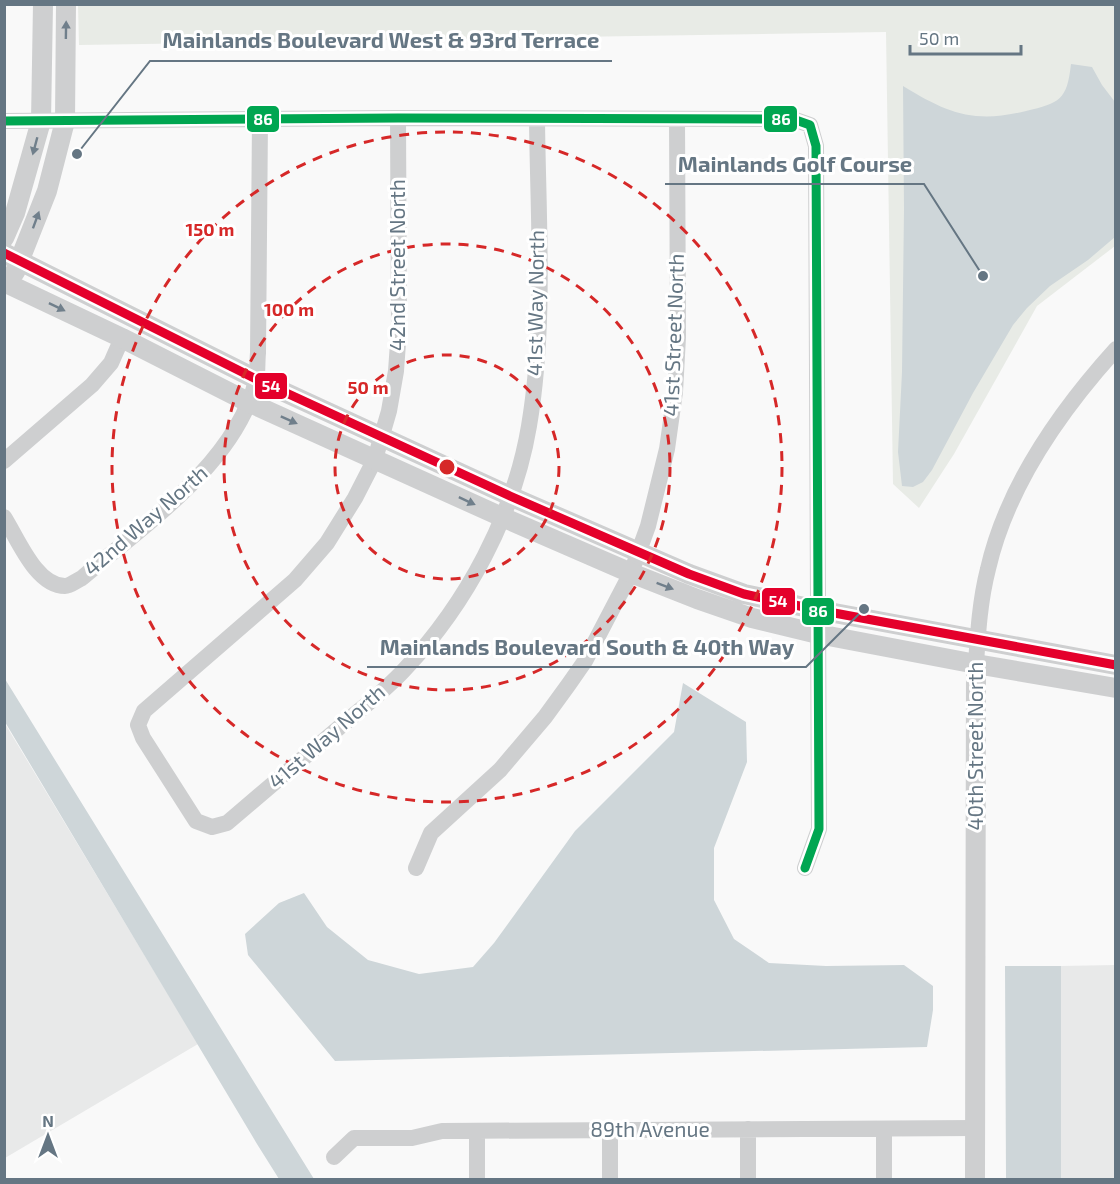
<svg xmlns="http://www.w3.org/2000/svg" width="1120" height="1184" viewBox="0 0 1120 1184" font-family="'Exo 2',sans-serif">
	<style>
		.built { fill: #e8e9e9 }
		.green { fill: #e8ebe6 }
		.water { fill: #ced6d9 }
		.lines { fill: none; stroke-linecap: round; stroke-linejoin: round }
		.minor { stroke: #cecfd0; stroke-width: 16 }
		.tertiary { stroke: #cecfd0; stroke-width: 20 }
		.bus-1-casing { stroke: #fff; stroke-width: 14 }
		.bus-2-casing { stroke: #fff; stroke-width: 14 }
		.bus-1 { stroke: #00a651; stroke-width: 9 }
		.bus-2 { stroke: #e4002b; stroke-width: 9 }
		.oneway { fill: #707f8b }
		.ring { fill: none; stroke: #d62828; stroke-width: 3; stroke-dasharray: 10 8 }
		.labels { text-anchor: middle; stroke-width: 6; stroke-linejoin: round; paint-order: stroke }
		.street-label { font-size: 21px; fill: #657683; stroke: #fff }
		.centre { fill: #d62828; stroke: #fff; stroke-width: 3 }
		.ring-label { font-size: 18px; text-anchor: middle; font-weight: bold; fill: #d62828; stroke: #fff; stroke-width: 6; stroke-linejoin: round; paint-order: stroke }
		.leader { fill: none; stroke: #657683; stroke-width: 2 }
		.callout-dot { fill: #657683; stroke: #fff; stroke-width: 2 }
		.callout-label { font-size: 22px; text-anchor: middle; font-weight: bold; fill: #657683; stroke: #fff; stroke-width: 6; stroke-linejoin: round; paint-order: stroke }
		.line-badge { stroke: #fff; stroke-width: 2 }
		.badge-label { font-size: 16px; text-anchor: middle; font-weight: bold; fill: #fff }
	</style>
	<rect width="100%" height="100%" fill="#f9f9f9"/>
	<path class="built" d="M 4,722 L 198,1044 L 5,1158 L 4,1158 Z
		M 1115,965 L 1115,1179 L 1061,1179 L 1061,966 Z"/>
	<path class="green" d="M 78,5 L 1115,5 L 1115,246 L 1037,306 L 954,454 L 919,508 L 893,484 L 886,32 L 79,45 Z"/>
	<path class="water" d="M 1071,64 L 1092,67 L 1102,85 L 1115,102 L 1115,237 L 1088,260 L 1050,286 L 1027,308 L 1013,325 L 973,393 L 932,470 L 923,482 L 913,487 L 902,486 L 898,452 L 902,372 L 904,209 L 903,86 C 947,113 974,124 1026,111 C 1060,103 1067,100 1071,64 Z
		M 5,679 L 314,1179 L 279,1179 L 257,1144 L 5,722 Z
		M 683,683 L 746,722 L 747,762 L 714,848 L 714,900 L 734,939 L 769,963 L 826,966 L 904,965 L 933,986 L 933,1010 L 927,1047 L 335,1061 L 248,955 L 245,934 L 279,903 L 304,893 L 327,927 L 368,960 L 419,974 L 473,967 L 494,943 L 575,831 L 674,732 Z
		M 1005,966 L 1061,966 L 1061,1179 L 1006,1179 Z"/>
	<g class="lines">
		<path class="minor" d="M 398,118 L 399,329 L 396,371 L 389,411 L 375,459 L 355,498 L 327,543 L 295,580 L 144,711 L 138,725 L 143,738 L 196,821 L 212,827 L 227,823 C 265,791 303,758 341,726 C 362,708 386,690 405,669 C 467,603 514,515 529,426 C 546,325 538,220 537,119
			M 4,121 L 398,118 L 793,119 L 810,125 L 816,146 L 819,829 L 805,868
			M 4,461 L 92,385 L 111,363 L 122,338
			M 4,517 C 18,539 36,586 65,586 C 70,586 76,581 82,578 C 144,525 235,464 256,381 C 258,372 257,362 258,353 L 260,119
			M 976,664 C 978,632 980,600 988,569 C 1007,486 1059,412 1116,349
			M 416,868 L 431,833 L 500,770 L 545,717 L 569,684 L 585,661 L 631,573 L 648,526 L 667,449 L 675,392 L 678,337 L 677,119
			M 748,1129 L 748,1180
			M 884,1129 L 884,1180
			M 610,1130 L 610,1180
			M 334,1157 L 354,1138 L 412,1138 L 442,1131 L 975,1128
			M 477,1180 L 477,1131"/>
		<path class="tertiary" d="M 4,238 L 15,213 L 41,121 L 43,4
			M 4,253 L 256,379 L 510,496 L 689,574 L 744,594 L 818,610 L 1116,665
			M 15,272 L 47,191 L 65,121 L 66,4
			M 4,282 L 122,338 L 248,402 L 502,517 L 631,573 L 697,599 L 752,618 L 818,634 L 976,664 L 1116,688
			M 975,1180 L 976,664"/>
		<defs>
			<path id="bus-1" d="M 4,121 L 398,118 L 793,119 L 810,125 L 816,146 L 819,829 L 805,868"/>
			<path id="bus-2" d="M 4,253 L 256,379 L 510,496 L 689,574 L 744,594 L 818,610 L 1116,665"/>
		</defs>
		<use href="#bus-1" class="bus-1-casing"/>
		<use href="#bus-2" class="bus-2-casing"/>
		<use href="#bus-1" class="bus-1"/>
		<use href="#bus-2" class="bus-2"/>
	</g>
	<defs><path id="oneway-solid" d="M-6-.8H1V-3.2L6.5 0L1 3.2V.8H-6Z" transform="scale(1.5)"/></defs>
	<g class="oneway">
		<use href="#oneway-solid" transform="translate(66 30) rotate(-89)"/>
		<use href="#oneway-solid" transform="translate(35 146) rotate(105)"/>
		<use href="#oneway-solid" transform="translate(36 220) rotate(-70)"/>
		<use href="#oneway-solid" transform="translate(57 307) rotate(26)"/>
		<use href="#oneway-solid" transform="translate(289 420) rotate(24)"/>
		<use href="#oneway-solid" transform="translate(467 501) rotate(25)"/>
		<use href="#oneway-solid" transform="translate(665 586) rotate(21)"/>
	</g>
	<g class="ring">
		<circle cx="447" cy="467" r="112"/>
		<circle cx="447" cy="467" r="223"/>
		<circle cx="447" cy="467" r="335"/>
	</g>
	<g class="labels">
		<g class="street-label">
			<text transform="translate(398 265) rotate(-90)" y="7">42nd Street North</text>
			<text transform="translate(536 303) rotate(-89)" y="7">41st Way North</text>
			<text transform="translate(674 335) rotate(-88)" y="7">41st Street North</text>
			<text transform="translate(146 521) rotate(-41)" y="7">42nd Way North</text>
			<text transform="translate(327 737) rotate(-41)" y="7">41st Way North</text>
			<text transform="translate(976 746) rotate(-90)" y="7">40th Street North</text>
			<text x="650" y="1137">89th Avenue</text>
		</g>
	</g>
	<circle cx="447" cy="467" r="9" class="centre"/>
	<g class="ring-label">
		<text x="210" y="236">150 m</text>
		<text x="289" y="316">100 m</text>
		<text x="368" y="394">50 m</text>
	</g>
	<path class="leader" d="M77 154L150 61H612M983 276L924 184H665M864 609L806 667H367"/>
	<g class="callout-dot">
		<circle cx="77" cy="154" r="6"/>
		<circle cx="983" cy="276" r="6"/>
		<circle cx="864" cy="609" r="6"/>
	</g>
	<g class="callout-label">
		<text x="381" y="48">Mainlands Boulevard West &amp; 93rd Terrace</text>
		<text x="795" y="172">Mainlands Golf Course</text>
		<text x="587" y="655">Mainlands Boulevard South &amp; 40th Way</text>
	</g>
	<g class="line-badge">
		<rect x="763" y="105" width="35" height="28" rx="6" fill="#00a651"/>
		<rect x="246" y="105" width="34" height="28" rx="6" fill="#00a651"/>
		<rect x="254" y="372" width="34" height="28" rx="6" fill="#e4002b"/>
		<rect x="761" y="587" width="35" height="29" rx="6" fill="#e4002b"/>
		<rect x="801" y="597" width="34" height="29" rx="6" fill="#00a651"/>
	</g>
	<g class="badge-label">
		<text x="781" y="125">86</text>
		<text x="263" y="125">86</text>
		<text x="271" y="392">54</text>
		<text x="778" y="607">54</text>
		<text x="818" y="617">86</text>
	</g>
	<rect width="1120" height="1184" fill="none" stroke="#657683" stroke-width="12"/>
	<g transform="translate(48 1136)" stroke="#ffffff" stroke-width="4.5" paint-order="stroke">
	<path d="M0-4.5L10 22L0 15L-10 22Z" fill="#657683"/>
	<text y="-9" font-size="16" font-weight="bold" text-anchor="middle" fill="#657683">N</text>
	</g>
	<path d="M910 45v9h111v-9" fill="none" stroke="#657683" stroke-width="3"/>
	<text x="919" y="45" font-size="18" fill="#657683" stroke="#ffffff" stroke-width="4.5" paint-order="stroke">50 m</text>
</svg>
